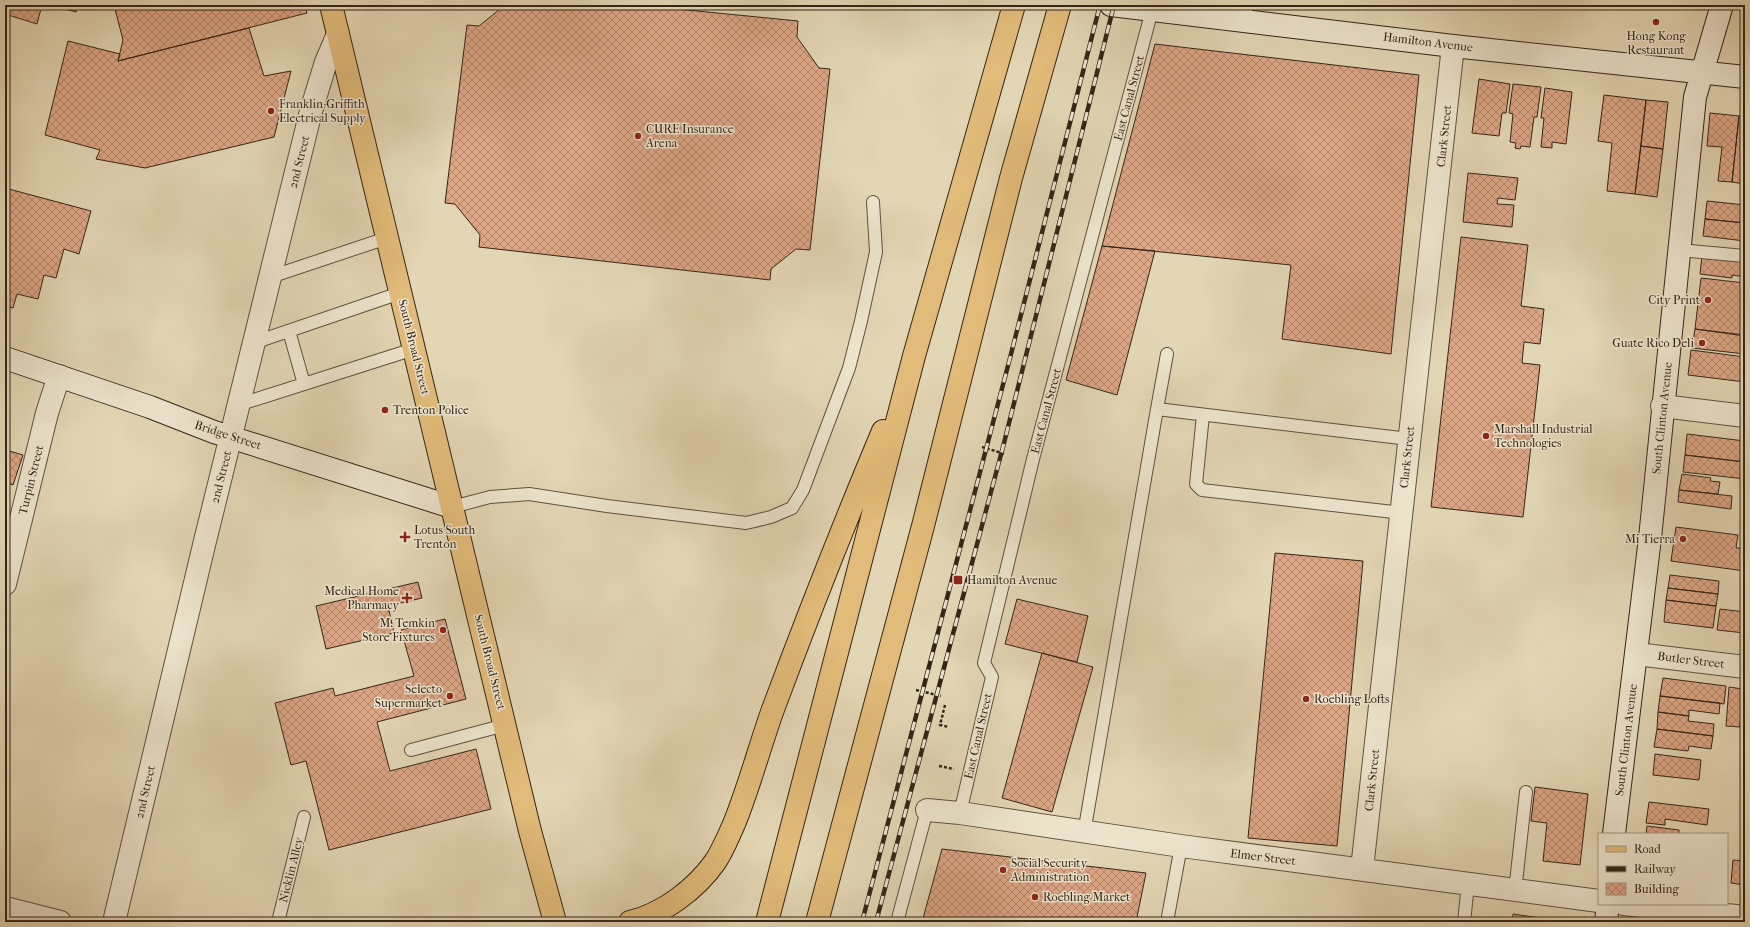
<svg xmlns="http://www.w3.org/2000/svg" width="1750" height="927" viewBox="0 0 1750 927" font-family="'IM FELL French Canon',serif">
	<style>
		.building { fill: url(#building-cross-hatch); stroke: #352518 }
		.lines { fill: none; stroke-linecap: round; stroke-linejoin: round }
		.lane-casing { stroke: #60513f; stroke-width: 14 }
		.street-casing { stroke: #60513f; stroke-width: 24 }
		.secondary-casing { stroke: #352518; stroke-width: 24 }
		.primary-casing { stroke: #352518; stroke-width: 24 }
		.highway-casing { stroke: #352518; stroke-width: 24 }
		.path { stroke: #352518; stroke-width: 2.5; stroke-dasharray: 3 2; stroke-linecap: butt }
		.lane { stroke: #ede4ce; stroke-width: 12 }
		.street { stroke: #ede4ce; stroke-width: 22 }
		.secondary { stroke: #ede4ce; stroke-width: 22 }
		.primary { stroke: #e2bb7a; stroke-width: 22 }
		.highway { stroke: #e2bb7a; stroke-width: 22 }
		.rail-casing { stroke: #352518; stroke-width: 4.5 }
		.rail { stroke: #ede4ce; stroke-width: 3; stroke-dasharray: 9; stroke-linecap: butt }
		.poi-dot { fill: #8f2418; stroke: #ede4ce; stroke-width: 1.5 }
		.labels { text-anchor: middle; stroke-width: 3; stroke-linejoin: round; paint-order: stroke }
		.poi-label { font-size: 12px; fill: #352518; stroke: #ede4ce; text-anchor: start }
		.street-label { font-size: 12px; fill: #352518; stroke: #ede4ce }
	</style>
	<defs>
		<pattern id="building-cross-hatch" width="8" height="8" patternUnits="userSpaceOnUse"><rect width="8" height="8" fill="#dda685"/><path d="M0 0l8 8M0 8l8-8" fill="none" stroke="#b4876c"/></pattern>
	</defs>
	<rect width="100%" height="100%" fill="#e3d6b4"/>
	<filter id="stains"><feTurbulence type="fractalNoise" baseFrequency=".005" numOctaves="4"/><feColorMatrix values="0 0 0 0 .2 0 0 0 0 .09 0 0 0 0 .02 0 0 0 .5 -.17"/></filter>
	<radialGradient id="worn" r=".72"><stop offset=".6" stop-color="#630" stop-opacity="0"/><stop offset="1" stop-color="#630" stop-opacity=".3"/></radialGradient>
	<path class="building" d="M 5,5 L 42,5 L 37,24 L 5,14 Z
		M 51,5 L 78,5 L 76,12 Z
		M 114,5 L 305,5 L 307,13 L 118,61 L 123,40 Z
		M 505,5 L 637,5 L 798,21 L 797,37 L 819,68 L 830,69 L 810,250 L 796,249 L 771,269 L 770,280 L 479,247 L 480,235 L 455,204 L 445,203 L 467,25 L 479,26 Z
		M 249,28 L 264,76 L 291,71 L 274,137 L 145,168 L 96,159 L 100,150 L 45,135 L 68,41 L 120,54 L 118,61 Z
		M 1155,44 L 1419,75 L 1391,354 L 1282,339 L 1291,265 L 1102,246 Z
		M 1479,79 L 1510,84 L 1506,113 L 1502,113 L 1499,136 L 1472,133 Z
		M 1513,84 L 1541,87 L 1537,117 L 1534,117 L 1530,147 L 1521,146 L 1520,149 L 1515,148 L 1516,143 L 1510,142 L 1513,114 L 1509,113 Z
		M 1545,88 L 1572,92 L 1566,144 L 1552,142 L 1552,148 L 1541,147 L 1544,118 L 1541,118 Z
		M 1604,95 L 1646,100 L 1635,194 L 1607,191 L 1612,143 L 1598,141 Z
		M 1646,100 L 1668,102 L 1663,149 L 1641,146 Z
		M 1710,113 L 1739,116 L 1732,182 L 1718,181 L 1722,147 L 1707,146 Z
		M 1739,116 L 1745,116 L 1745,184 L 1732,182 Z
		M 1641,146 L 1663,149 L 1657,197 L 1635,194 Z
		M 1468,173 L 1518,178 L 1515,200 L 1498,198 L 1497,204 L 1514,205 L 1512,227 L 1463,222 Z
		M 5,188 L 91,211 L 79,254 L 64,249 L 56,278 L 44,275 L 38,299 L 17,294 L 13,308 L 5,306 Z
		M 1707,201 L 1745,205 L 1745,223 L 1705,219 Z
		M 1705,219 L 1745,223 L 1745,241 L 1703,236 Z
		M 1461,237 L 1528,245 L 1521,306 L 1544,309 L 1540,344 L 1524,342 L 1522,363 L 1540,365 L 1523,517 L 1431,507 Z
		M 1102,246 L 1155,251 L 1117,395 L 1066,380 Z
		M 1702,256 L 1745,261 L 1745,277 L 1732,275 L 1732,278 L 1700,274 Z
		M 1701,278 L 1745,283 L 1745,335 L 1695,329 Z
		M 1695,329 L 1745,336 L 1745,354 L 1692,348 Z
		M 1691,350 L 1745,357 L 1745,382 L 1688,375 Z
		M 1687,434 L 1745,441 L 1745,462 L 1685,455 Z
		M 6,450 L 23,455 L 13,485 L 5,482 Z
		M 1685,455 L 1745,462 L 1745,479 L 1683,472 Z
		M 1682,474 L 1711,478 L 1710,481 L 1720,482 L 1718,494 L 1679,490 Z
		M 1679,490 L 1732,496 L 1731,509 L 1678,502 Z
		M 1676,527 L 1738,535 L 1736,548 L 1741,548 L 1740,554 L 1745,555 L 1745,571 L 1671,561 Z
		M 1275,553 L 1363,561 L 1337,846 L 1248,838 Z
		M 1670,575 L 1719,581 L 1718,594 L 1668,588 Z
		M 418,582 L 422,598 L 388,606 L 394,633 L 326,649 L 316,606 Z
		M 1668,588 L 1718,594 L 1716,606 L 1666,600 Z
		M 1017,599 L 1088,616 L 1077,662 L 1005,644 Z
		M 1666,600 L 1716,606 L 1713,628 L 1664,622 Z
		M 1720,609 L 1745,612 L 1745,633 L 1717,630 Z
		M 445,619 L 466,699 L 377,722 L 390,771 L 476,749 L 491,809 L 329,850 L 306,761 L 291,765 L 275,703 L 333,688 L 335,696 L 414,676 L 401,630 Z
		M 1042,653 L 1093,667 L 1052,812 L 1002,798 Z
		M 1663,678 L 1726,686 L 1724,704 L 1660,696 Z
		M 1729,687 L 1743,689 L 1740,727 L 1726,726 Z
		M 1743,689 L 1745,689 L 1745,728 L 1740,727 Z
		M 1660,696 L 1720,703 L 1719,714 L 1689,710 L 1689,716 L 1658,712 Z
		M 1658,712 L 1689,716 L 1688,721 L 1714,724 L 1713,736 L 1657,729 Z
		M 1657,729 L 1713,736 L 1711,749 L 1689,746 L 1688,751 L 1654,747 Z
		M 1655,754 L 1701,760 L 1699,780 L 1653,775 Z
		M 1535,787 L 1588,794 L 1580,865 L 1543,861 L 1547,823 L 1531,821 Z
		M 1649,802 L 1709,809 L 1707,825 L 1665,819 L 1665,825 L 1646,823 Z
		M 1647,826 L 1679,830 L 1679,834 L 1646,834 Z
		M 942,849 L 1146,873 L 1136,922 L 922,922 Z
		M 1733,860 L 1745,861 L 1745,885 L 1731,883 Z
		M 1513,914 L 1567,922 L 1512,922 Z"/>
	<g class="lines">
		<defs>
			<path id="lane" d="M 1679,250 L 1745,256
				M 270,277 L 387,238
				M 289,331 L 304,384 L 414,349
				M 253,343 L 400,293
				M 1167,354 L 1157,409 L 1409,439
				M 238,405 L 304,384
				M 1203,415 L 1196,484 L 1202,490 L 1402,513
				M 452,507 L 490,497 L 529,494 L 607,506 L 746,523 L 771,517 L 792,508 L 803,490 L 849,368 L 861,321 L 876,252 L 873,202
				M 411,750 L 505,725
				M 960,813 L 992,677 L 984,663 L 1033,459 L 1152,10
				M 1084,833 L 1157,409
				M 1515,891 L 1526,792
				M 278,922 L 304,817
				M 897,922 L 927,810
				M 1167,922 L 1181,846
				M 1464,922 L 1468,884"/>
			<path id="street" d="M 1238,20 L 1242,5
				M 1662,406 L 1745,416
				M 5,584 L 47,413 L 59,376
				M 1636,654 L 1745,667
				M 927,810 L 960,813 L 1181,846 L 1599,901
				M 1362,869 L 1453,46
				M 1624,904 L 1745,917
				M 5,908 L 60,922
				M 114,922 L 205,541 L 311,111 L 326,62 L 338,34"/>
			<path id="secondary" d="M 1111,5 L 1453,46 L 1745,77
				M 5,358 L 150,407 L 214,432 L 452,507
				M 1614,834 L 1650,538 L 1695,97 L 1722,5
				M 1606,922 L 1608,904"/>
			<path id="primary" d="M 331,5 L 530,831 L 555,922"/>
			<path id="highway" d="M 630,922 C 663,914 696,889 715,862 C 723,850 728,837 734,824 C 749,787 759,749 772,712 C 807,618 844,524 883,431
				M 767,922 L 914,356 L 1014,5
				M 817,922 L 923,526 L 1011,178 L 1060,5"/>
		</defs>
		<use href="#lane" class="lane-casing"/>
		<use href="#street" class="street-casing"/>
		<use href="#secondary" class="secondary-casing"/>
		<use href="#primary" class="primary-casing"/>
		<use href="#highway" class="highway-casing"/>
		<path class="path" d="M 982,447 L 1005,454
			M 916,690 L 941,696
			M 945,705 L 940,725 L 949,727
			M 939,766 L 954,769"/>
		<use href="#lane" class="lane"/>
		<use href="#street" class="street"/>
		<use href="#secondary" class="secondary"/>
		<use href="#primary" class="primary"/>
		<use href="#highway" class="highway"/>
		<defs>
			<path id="rail" d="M 862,922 L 1010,358 L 1100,5
				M 876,922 L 1003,447 L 1114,5"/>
		</defs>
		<use href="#rail" class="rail-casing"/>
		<use href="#rail" class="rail"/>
	</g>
	<g class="poi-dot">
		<circle cx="1656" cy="22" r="4"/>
		<circle cx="271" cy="111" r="4"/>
		<circle cx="638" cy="136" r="4"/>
		<circle cx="1708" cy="300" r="4"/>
		<circle cx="1702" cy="343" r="4"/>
		<circle cx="385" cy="410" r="4"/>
		<circle cx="1486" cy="436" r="4"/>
		<path d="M403 531h4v4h4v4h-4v4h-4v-4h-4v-4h4z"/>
		<circle cx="1683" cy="539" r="4"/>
		<rect x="953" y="575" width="10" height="10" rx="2"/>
		<path d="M405 592h4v4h4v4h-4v4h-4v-4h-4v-4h4z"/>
		<circle cx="443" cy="630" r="4"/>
		<circle cx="450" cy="696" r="4"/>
		<circle cx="1306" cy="699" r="4"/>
		<circle cx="1003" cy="870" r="4"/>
		<circle cx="1035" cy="897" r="4"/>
	</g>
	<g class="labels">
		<g class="poi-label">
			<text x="1656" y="40" text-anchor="middle">Hong Kong<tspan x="1656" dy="14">Restaurant</tspan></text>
			<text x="279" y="108">Franklin-Griffith<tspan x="279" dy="14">Electrical Supply</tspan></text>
			<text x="646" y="133">CURE Insurance<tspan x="646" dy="14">Arena</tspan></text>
			<text x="1700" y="304" text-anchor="end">City Print</text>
			<text x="1694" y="347" text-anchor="end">Guate Rico Deli</text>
			<text x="393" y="414">Trenton Police</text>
			<text x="1494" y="433">Marshall Industrial<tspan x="1494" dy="14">Technologies</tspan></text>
			<text x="414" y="534">Lotus South<tspan x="414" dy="14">Trenton</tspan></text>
			<text x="1675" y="543" text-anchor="end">Mi Tierra</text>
			<text x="967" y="584">Hamilton Avenue</text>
			<text x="399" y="595" text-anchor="end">Medical Home<tspan x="399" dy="14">Pharmacy</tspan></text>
			<text x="435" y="627" text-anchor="end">M. Temkin<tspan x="435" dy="14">Store Fixtures</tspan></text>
			<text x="442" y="693" text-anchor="end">Selecto<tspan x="442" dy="14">Supermarket</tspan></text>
			<text x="1314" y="703">Roebling Lofts</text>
			<text x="1011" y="867">Social Security<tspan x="1011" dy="14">Administration</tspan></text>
			<text x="1043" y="901">Roebling Market</text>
		</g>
		<g class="street-label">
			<text transform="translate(1428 42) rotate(7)" y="4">Hamilton Avenue</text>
			<text transform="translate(1129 98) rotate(-75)" y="4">East Canal Street</text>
			<text transform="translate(1444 136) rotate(-84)" y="4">Clark Street</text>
			<text transform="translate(299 162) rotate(-76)" y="4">2nd Street</text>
			<text transform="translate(414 347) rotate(76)" y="4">South Broad Street</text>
			<text transform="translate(1046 411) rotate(-75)" y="4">East Canal Street</text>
			<text transform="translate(1662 418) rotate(-84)" y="4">South Clinton Avenue</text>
			<text transform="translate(228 435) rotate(18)" y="4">Bridge Street</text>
			<text transform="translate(1407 457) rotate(-84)" y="4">Clark Street</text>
			<text transform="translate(221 477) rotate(-76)" y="4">2nd Street</text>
			<text transform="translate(31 480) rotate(-76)" y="4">Turpin Street</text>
			<text transform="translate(1691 660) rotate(7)" y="4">Butler Street</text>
			<text transform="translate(490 662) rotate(76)" y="4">South Broad Street</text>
			<text transform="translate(978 736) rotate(-77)" y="4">East Canal Street</text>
			<text transform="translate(1626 740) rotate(-83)" y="4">South Clinton Avenue</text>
			<text transform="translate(1372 780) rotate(-84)" y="4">Clark Street</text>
			<text transform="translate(145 792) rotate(-77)" y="4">2nd Street</text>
			<text transform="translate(1263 857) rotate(7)" y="4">Elmer Street</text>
			<text transform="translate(291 870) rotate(-76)" y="4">Nicklin Alley</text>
		</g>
	</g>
	<rect width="1750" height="927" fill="none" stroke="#e3d6b4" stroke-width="20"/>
	<rect x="6" y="6" width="1738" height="915" fill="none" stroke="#352518" stroke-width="2"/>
	<rect x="10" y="10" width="1730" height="907" fill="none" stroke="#352518"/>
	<rect x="1598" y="833" width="130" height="72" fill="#ede4ce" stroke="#a39885"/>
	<rect x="1606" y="846" width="20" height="6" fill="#e2bb7a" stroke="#a39885"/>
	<text x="1634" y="853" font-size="12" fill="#352518">Road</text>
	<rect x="1606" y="866" width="20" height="6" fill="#352518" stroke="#a39885"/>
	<text x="1634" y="873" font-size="12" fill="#352518">Railway</text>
	<rect x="1606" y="883" width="20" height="12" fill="url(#building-cross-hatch)" stroke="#a39885"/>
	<text x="1634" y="893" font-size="12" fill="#352518">Building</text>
	<rect width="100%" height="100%" filter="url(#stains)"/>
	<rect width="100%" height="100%" fill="url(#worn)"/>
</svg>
